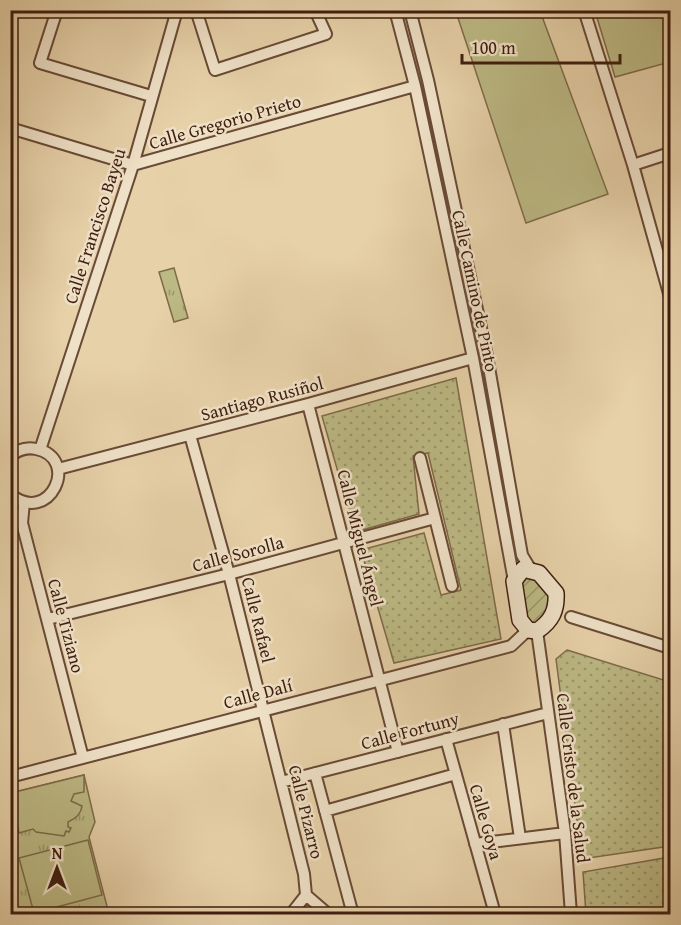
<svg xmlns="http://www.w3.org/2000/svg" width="681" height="925" viewBox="0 0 681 925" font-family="'Gentium Book Plus',serif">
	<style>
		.grass { fill: url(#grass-dots); stroke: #7e6b4a; stroke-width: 1.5 }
		.park { fill: url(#park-tufts); stroke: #7e6b4a; stroke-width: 1.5 }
		.garden { fill: url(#garden-furrows); stroke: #7e6b4a; stroke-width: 1.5 }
		.pitch { fill: #bcb984; stroke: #7e6b4a; stroke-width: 1.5 }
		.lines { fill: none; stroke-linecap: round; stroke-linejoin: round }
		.street-casing { stroke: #694a36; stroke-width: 14 }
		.secondary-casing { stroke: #3f1d0f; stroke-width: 18 }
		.street { stroke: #efe1c7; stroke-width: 10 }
		.secondary { stroke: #efe1c7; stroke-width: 15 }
		.labels { text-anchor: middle; stroke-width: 5; stroke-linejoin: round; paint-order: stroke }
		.street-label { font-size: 18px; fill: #3f1d0f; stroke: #efe1c7 }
	</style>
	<defs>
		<pattern id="grass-dots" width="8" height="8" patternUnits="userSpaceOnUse" patternTransform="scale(1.5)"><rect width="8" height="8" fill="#bcb984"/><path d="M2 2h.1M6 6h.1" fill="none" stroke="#9a966a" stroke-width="1.8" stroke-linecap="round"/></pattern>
		<pattern id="park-tufts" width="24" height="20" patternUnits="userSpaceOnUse" patternTransform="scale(1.5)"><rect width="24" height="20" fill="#bcb984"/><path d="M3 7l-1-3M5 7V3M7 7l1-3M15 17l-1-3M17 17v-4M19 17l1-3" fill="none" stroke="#9a966a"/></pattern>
		<pattern id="garden-furrows" width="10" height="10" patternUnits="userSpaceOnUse" patternTransform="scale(1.5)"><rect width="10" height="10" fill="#bcb984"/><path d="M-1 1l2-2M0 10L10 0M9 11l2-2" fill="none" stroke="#9a966a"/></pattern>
	</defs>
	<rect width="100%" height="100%" fill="#e7d1a9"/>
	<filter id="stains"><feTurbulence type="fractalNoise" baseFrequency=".00333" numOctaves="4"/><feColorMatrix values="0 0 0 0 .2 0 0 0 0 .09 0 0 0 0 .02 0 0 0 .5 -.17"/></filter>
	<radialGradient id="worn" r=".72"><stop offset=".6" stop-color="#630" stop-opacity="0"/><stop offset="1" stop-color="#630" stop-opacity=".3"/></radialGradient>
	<path class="grass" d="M 456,378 L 501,639 L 394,663 L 361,550 L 424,533 L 441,595 L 461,590 L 428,453 L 413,456 L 419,514 L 355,532 L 322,416 Z
		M 567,650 L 670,682 L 670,846 L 582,859 L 556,659 Z
		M 670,857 L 670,914 L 586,914 L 583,872 Z"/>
	<path class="park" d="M 174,268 L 188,318 L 174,322 L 159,272 Z
		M 84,775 L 95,822 L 89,837 L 109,914 L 11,914 L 10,793 Z"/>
	<path class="garden" d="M 524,575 L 539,580 L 551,598 L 548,613 L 535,625 L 527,622 L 520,581 Z"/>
	<path class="pitch" d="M 469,11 L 540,11 L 608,194 L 526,223 L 457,15 Z
		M 595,11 L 670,11 L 670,62 L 615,77 Z
		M 84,775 L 84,792 L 74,794 L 71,801 L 82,806 C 81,815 75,819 68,822 L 68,827 L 71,828 L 69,832 L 66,831 L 64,836 L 36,832 L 33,829 L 19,833 L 11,793 Z
		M 88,840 L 102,895 L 34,913 L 19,858 Z"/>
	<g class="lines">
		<defs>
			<path id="street" d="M 57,10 L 40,63 L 151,96
				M 196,10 L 215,70 L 326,34 L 315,10
				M 395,10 L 415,86 L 473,358 L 514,581
				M 410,10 L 428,80 L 487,356 L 522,555 L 531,570
				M 584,10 L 633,165 L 670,297
				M 10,128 L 133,165 L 415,86
				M 633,165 L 670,153
				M 308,404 L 398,752
				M 190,435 L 229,574 L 304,874 L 306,895 L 328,914
				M 40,450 L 133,165 L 177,10
				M 10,457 C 17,450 26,447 36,449 C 81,458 50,527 10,494
				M 420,458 L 452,586
				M 58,469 L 308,404 L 473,358
				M 24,502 L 22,523 L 83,758
				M 571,617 L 670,648
				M 48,619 L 229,574 L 435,518
				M 537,631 L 565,833 L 571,914
				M 503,724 L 520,838
				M 446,739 L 495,914
				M 315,773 L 352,911 L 350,914
				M 10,777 L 511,646 L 528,630
				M 281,782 L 548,713
				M 325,811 L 456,774
				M 475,844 L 565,833
				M 291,914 L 306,895"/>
			<path id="secondary" d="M 523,569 L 539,573 L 556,593 C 557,610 552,621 537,631 L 528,630 L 520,620 L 514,581 Z"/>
		</defs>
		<use href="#street" class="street-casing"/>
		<use href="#secondary" class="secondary-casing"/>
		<use href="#street" class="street"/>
		<use href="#secondary" class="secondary"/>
	</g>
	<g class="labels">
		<g class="street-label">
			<text transform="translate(225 122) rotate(-16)" y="6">Calle Gregorio Prieto</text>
			<text transform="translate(95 226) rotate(-72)" y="6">Calle Francisco Bayeu</text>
			<text transform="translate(475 291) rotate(78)" y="6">Calle Camino de Pinto</text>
			<text transform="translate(262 399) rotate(-15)" y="6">Santiago Rusiñol</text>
			<text transform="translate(360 538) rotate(76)" y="6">Calle Miguel Ángel</text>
			<text transform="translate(238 554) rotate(-15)" y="6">Calle Sorolla</text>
			<text transform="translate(258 620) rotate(76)" y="6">Calle Rafael</text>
			<text transform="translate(66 626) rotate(75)" y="6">Calle Tiziano</text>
			<text transform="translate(258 694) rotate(-15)" y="6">Calle Dalí</text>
			<text transform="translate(410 731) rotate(-15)" y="6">Calle Fortuny</text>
			<text transform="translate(573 778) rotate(83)" y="6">Calle Cristo de la Salud</text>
			<text transform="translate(306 812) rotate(76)" y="6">Calle Pizarro</text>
			<text transform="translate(486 822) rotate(74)" y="6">Calle Goya</text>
		</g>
	</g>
	<rect width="681" height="925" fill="none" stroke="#e7d1a9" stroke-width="36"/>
	<rect x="12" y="12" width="657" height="901" fill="none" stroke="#3f1d0f" stroke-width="3"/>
	<rect x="18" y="18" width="645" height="889" fill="none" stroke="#3f1d0f" stroke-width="1.5"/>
	<g transform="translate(57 868)" stroke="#efe1c7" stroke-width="4.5" paint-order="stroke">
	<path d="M0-4.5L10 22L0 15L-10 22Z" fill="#3f1d0f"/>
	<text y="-9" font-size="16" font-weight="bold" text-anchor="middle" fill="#3f1d0f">N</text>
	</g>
	<path d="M462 54v9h158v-9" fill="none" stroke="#3f1d0f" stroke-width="3"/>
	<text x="471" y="54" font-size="18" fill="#3f1d0f" stroke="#efe1c7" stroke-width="4.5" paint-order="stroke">100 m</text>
	<rect width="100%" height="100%" filter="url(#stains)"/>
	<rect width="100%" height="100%" fill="url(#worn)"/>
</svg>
